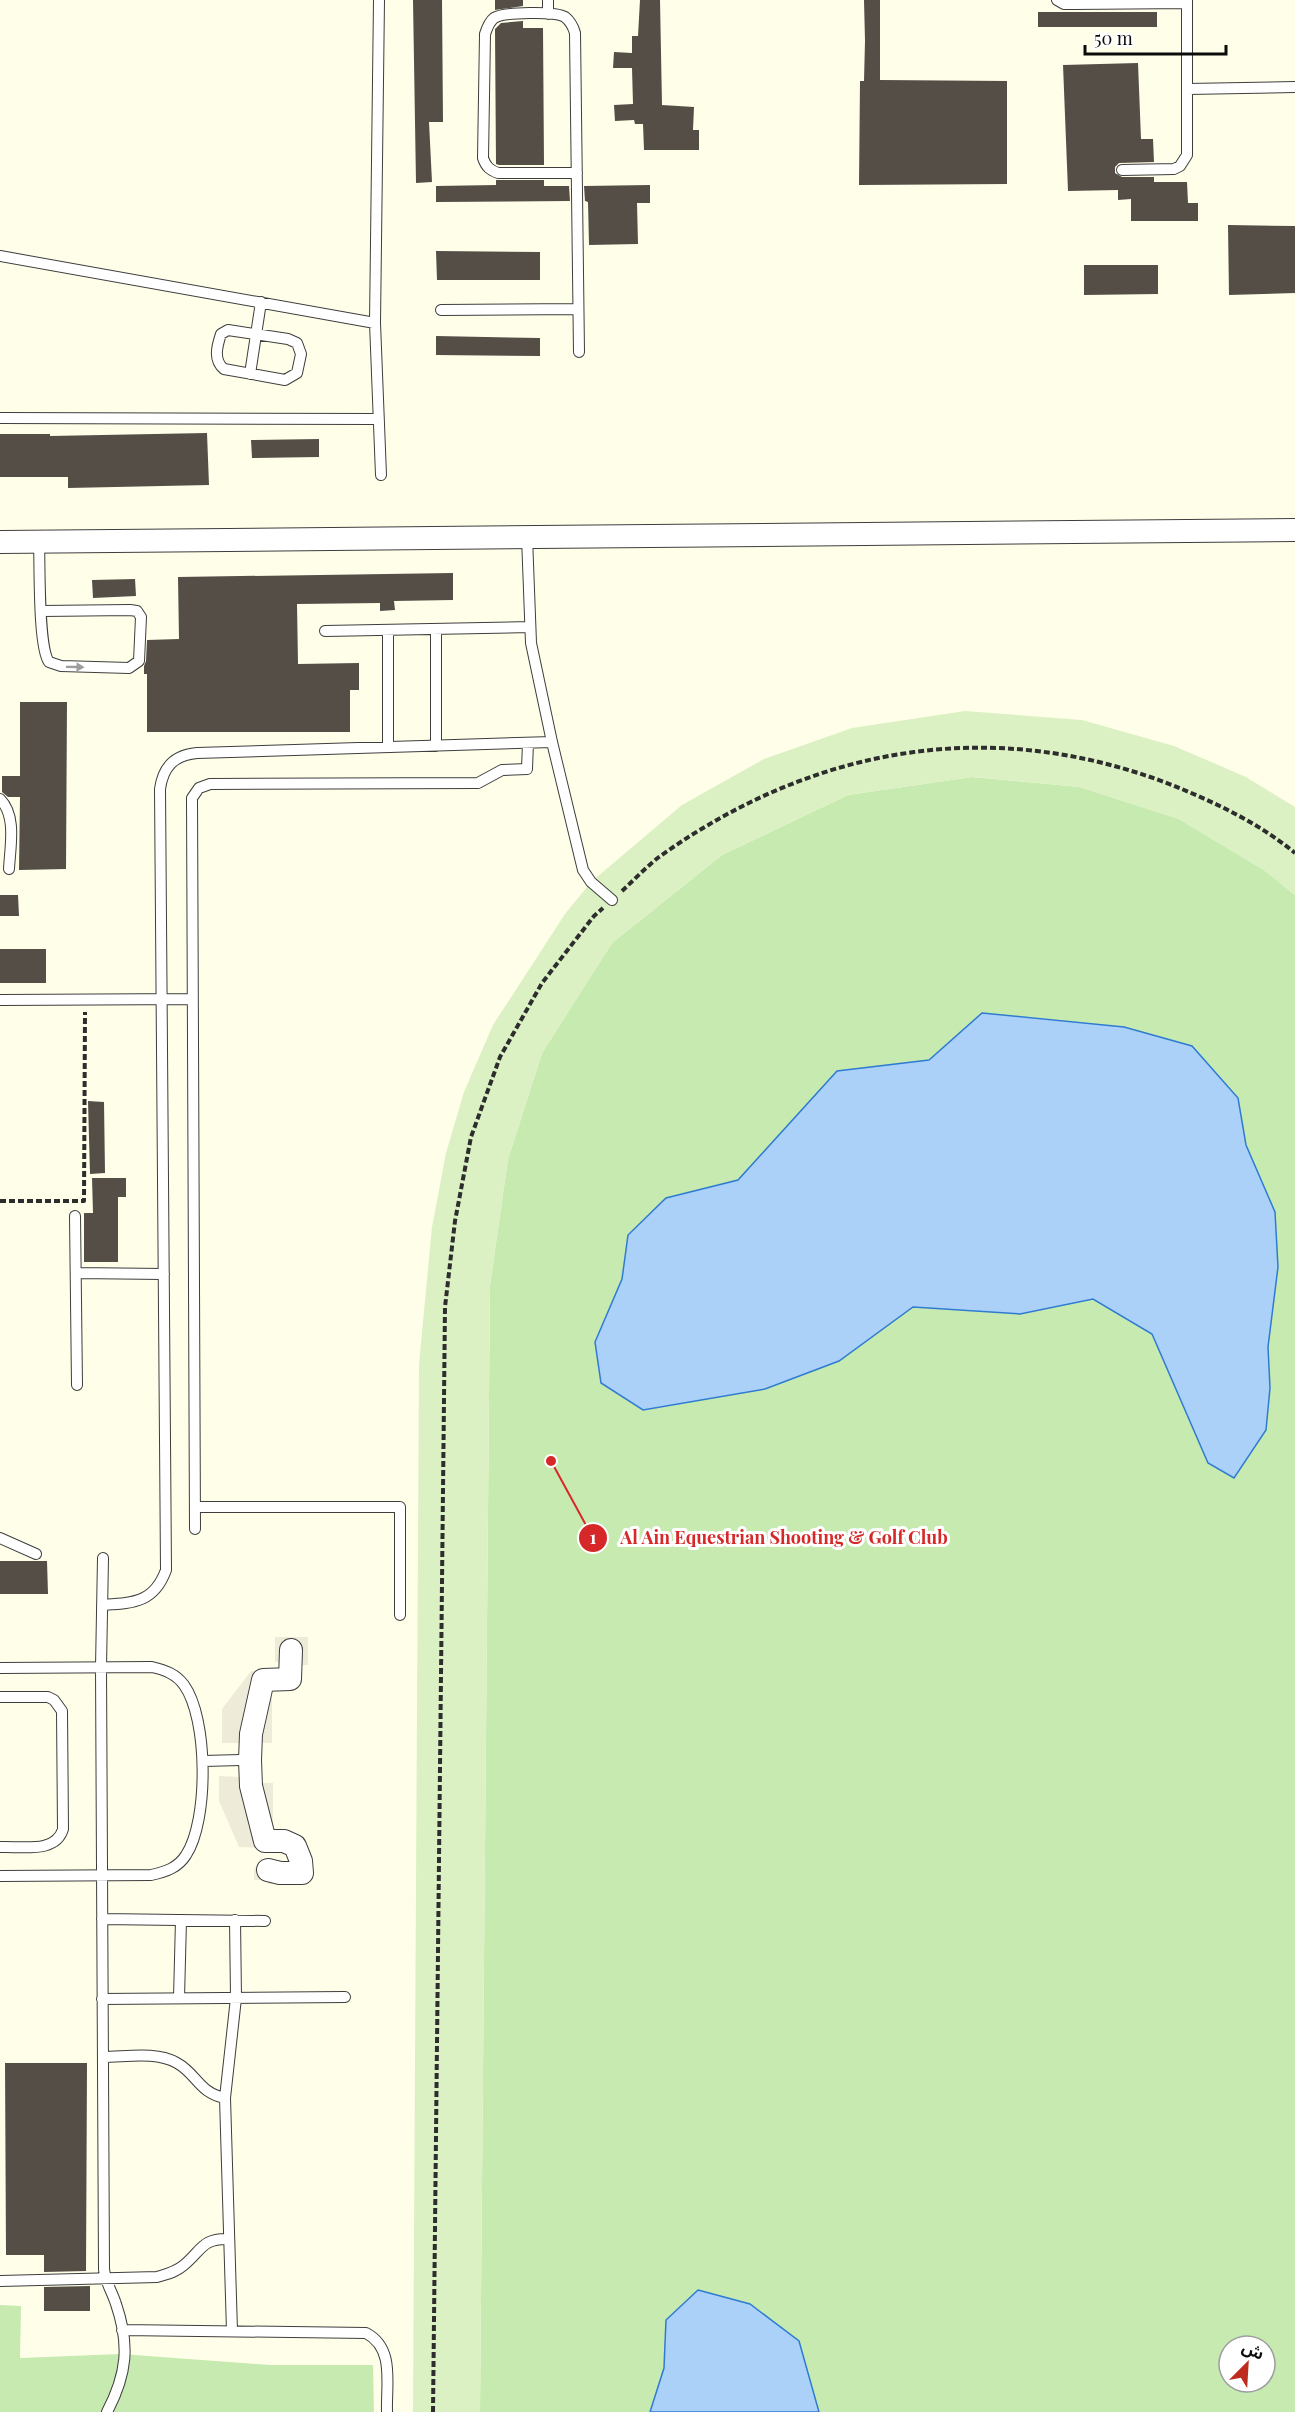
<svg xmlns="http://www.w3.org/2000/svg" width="1295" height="2412" viewBox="0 0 1295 2412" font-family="'Playfair Display','Noto Sans Arabic',serif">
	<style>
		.green { fill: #c7eab1; fill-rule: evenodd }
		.pitch { fill: #dbf1c3 }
		.plaza { fill: #eeebd9 }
		.water { fill: #abd1f9; stroke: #2f7bd2; stroke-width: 1.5 }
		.building { fill: #544e47 }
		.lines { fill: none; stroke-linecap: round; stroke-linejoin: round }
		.lane-casing { stroke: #3e3e3e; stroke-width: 12 }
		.street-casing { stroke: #3e3e3e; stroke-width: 24 }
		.path { stroke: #2d2d2d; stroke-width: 4; stroke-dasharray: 6 3; stroke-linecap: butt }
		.lane { stroke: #fff; stroke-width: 10 }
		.street { stroke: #fff; stroke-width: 22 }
		.oneway { fill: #9d9d9d }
		.leader { fill: none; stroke: #d62828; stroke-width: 2 }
		.callout-dot { fill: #d62828; stroke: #fff; stroke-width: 2 }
		.mark-label { font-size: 18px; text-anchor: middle; font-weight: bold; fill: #fff }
		.callout-label { font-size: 18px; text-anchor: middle; font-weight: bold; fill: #d62828; stroke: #fff; stroke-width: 6; stroke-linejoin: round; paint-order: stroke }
	</style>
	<rect width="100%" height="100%" fill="#fffee8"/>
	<path class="green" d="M 972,777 L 1080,787 L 1179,819 L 1264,870 L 1295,895 L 1295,2412 L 480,2412 L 490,1285 L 508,1159 L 542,1053 L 612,943 L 722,855 L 848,795 ZM 1229,2346 L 1265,2346 L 1265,2382 L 1229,2382 Z
		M 0,2305 L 21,2306 L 20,2358 L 121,2354 L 270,2365 L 373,2365 L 374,2412 L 0,2412 Z"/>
	<path class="pitch" d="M 965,711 L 1082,720 L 1174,746 L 1246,777 L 1295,807 L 1295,895 L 1264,870 L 1179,819 L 1080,787 L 972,777 L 848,795 L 722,855 L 612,943 L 542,1053 L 508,1159 L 490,1285 L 480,2412 L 413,2412 L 419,1364 L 432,1227 L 446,1153 L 464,1092 L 493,1025 L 565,914 L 591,882 L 682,805 L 764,759 L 852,728 Z"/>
	<path class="plaza" d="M 275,1637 L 308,1637 L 308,1665 L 298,1665 L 299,1687 L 272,1688 L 272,1743 L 261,1743 L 261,1783 L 273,1783 L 273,1835 L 300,1835 L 300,1851 L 309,1851 L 309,1884 L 268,1884 L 268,1880 L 254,1880 L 254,1870 L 260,1859 L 295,1863 L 295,1851 L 279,1848 L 239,1847 L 219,1801 L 219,1776 L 240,1777 L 241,1743 L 222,1743 L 222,1709 L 251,1671 L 283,1671 L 283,1662 L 275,1662 Z"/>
	<path class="water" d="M 982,1013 L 1124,1027 L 1192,1046 L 1238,1098 L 1246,1145 L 1275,1212 L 1278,1267 L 1268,1347 L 1270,1388 L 1266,1430 L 1234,1478 L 1208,1463 L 1152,1334 L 1093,1299 L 1020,1314 L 913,1307 L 839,1361 L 765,1389 L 643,1410 L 601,1383 L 595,1342 L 622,1279 L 628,1235 L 666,1198 L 738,1180 L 837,1071 L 929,1060 Z
		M 698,2290 L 750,2304 L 799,2341 L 819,2412 L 650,2412 L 664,2368 L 666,2320 Z"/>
	<path class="building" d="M 413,0 L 442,0 L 443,122 L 429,122 L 432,182 L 416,183 Z
		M 495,0 L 523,0 L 523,6 L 495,10 Z
		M 640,0 L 660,0 L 662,105 L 694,107 L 693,130 L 699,130 L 699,150 L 644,150 L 643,124 L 635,124 L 634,120 L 615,121 L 614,105 L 633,104 L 632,68 L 613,68 L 614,52 L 632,53 L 632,36 L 638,36 Z
		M 864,0 L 880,0 L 880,80 L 1007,81 L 1007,184 L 859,185 L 860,81 L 864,81 L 865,41 Z
		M 1038,12 L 1157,12 L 1157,27 L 1038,27 Z
		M 523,21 L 523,28 L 543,28 L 544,165 L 499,165 L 496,164 L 495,29 L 501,23 Z
		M 1138,63 L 1141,139 L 1153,139 L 1154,162 L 1119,163 L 1115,167 L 1115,173 L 1122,177 L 1154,177 L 1154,182 L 1187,182 L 1188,203 L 1198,203 L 1198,221 L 1131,221 L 1131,199 L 1118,200 L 1118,190 L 1068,191 L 1063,65 Z
		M 496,180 L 544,180 L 544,186 L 569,186 L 570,201 L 436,202 L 436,186 L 496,185 Z
		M 650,185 L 650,203 L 637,203 L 638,244 L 589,245 L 588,202 L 585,201 L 584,186 Z
		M 1228,225 L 1295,226 L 1295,293 L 1229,295 Z
		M 436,251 L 540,252 L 540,280 L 437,280 Z
		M 1084,265 L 1158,265 L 1158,294 L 1084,295 Z
		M 436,336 L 540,338 L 540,356 L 436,355 Z
		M 207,433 L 209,485 L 68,488 L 68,477 L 0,477 L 0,434 L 50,434 L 50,436 Z
		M 319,439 L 319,457 L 252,458 L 251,440 Z
		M 453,573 L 453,600 L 394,601 L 395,610 L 380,611 L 380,603 L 297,604 L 298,664 L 359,663 L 359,690 L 350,690 L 350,732 L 147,732 L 147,674 L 144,674 L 144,666 L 146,661 L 147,640 L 179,639 L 178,577 Z
		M 135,579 L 136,596 L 93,598 L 92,580 Z
		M 20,702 L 67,702 L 66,869 L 19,870 L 20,797 L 8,797 L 2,792 L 2,776 L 20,776 Z
		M 0,895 L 18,895 L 19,916 L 0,916 Z
		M 0,949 L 46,949 L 46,983 L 0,983 Z
		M 88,1101 L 104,1102 L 105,1173 L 90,1174 Z
		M 92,1178 L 126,1178 L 126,1197 L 118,1197 L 118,1262 L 84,1262 L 84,1213 L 93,1213 Z
		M 0,1561 L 47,1561 L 48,1594 L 0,1594 Z
		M 5,2063 L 87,2063 L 86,2271 L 44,2272 L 44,2255 L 6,2255 Z
		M 90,2286 L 90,2311 L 44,2311 L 44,2287 Z"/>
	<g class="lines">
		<defs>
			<path id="lane" d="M 379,0 L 375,323 L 381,475
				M 1057,0 L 1064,4 L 1073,4 L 1187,3
				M 548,14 L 548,0
				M 1187,89 L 1295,87
				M 1122,170 L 1174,169 L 1180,166 L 1187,155 L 1187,0
				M 577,173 L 498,173 C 490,170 486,167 483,158 L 485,34 C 487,28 489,22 494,18 C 504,12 555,11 565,17 C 570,21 573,26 575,33 C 576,139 578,245 579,352
				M 0,256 L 375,323
				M 441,310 L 578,309
				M 228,330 L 288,339 L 297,343 L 301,354 L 297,373 L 285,380 L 224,369 C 213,360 217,346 221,334 Z
				M 250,374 L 261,302
				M 0,418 L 378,419
				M 527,537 L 531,643 L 552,742 L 583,870 L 591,882 L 612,900
				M 39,542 C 40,565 38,647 49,662 L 61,666 L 129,668 L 139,661 L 141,617 L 137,611 L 130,610 L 42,611
				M 388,630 L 388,747
				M 325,631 L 530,627
				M 436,746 L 436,629
				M 0,799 C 17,816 10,847 9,869
				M 0,1000 L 192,999
				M 75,1216 L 77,1385
				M 76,1273 L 164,1274
				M 195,1507 L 400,1507 L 400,1615
				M 195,1529 L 192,798 L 199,788 L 210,784 L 478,783 L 502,770 L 527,769 L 528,743
				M 0,1538 L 36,1554
				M 103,1558 L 101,1667 L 104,2269 C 105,2282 112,2291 116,2304 C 130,2345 127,2374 107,2412
				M 102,1605 C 133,1603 154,1603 166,1570 L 160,789 C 163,767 174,755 197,753 L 552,742
				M 0,1668 L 152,1667 C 165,1670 176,1674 184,1685 C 208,1718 209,1820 186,1855 C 178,1868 165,1872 151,1875 L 0,1876
				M 0,1697 L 48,1697 L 54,1700 L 62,1711 L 63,1829 C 56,1854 21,1846 0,1847
				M 203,1761 L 241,1760
				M 102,1919 L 265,1921
				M 179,1998 L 181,1920
				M 102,1999 L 345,1997
				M 103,2057 C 126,2057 156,2051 177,2063 C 197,2074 199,2093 225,2098
				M 0,2281 L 157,2277 C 167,2274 176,2272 184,2265 C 202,2250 202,2238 229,2239
				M 122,2330 L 366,2333 C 395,2348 386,2384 387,2412
				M 232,2331 L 225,2098 L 236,1998 L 235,1920"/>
			<path id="street" d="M 0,542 L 1295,530
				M 268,1870 L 280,1873 L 302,1873 L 301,1861 L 295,1846 L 284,1841 L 265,1841 L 251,1786 L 250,1760 L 251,1734 L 263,1680 L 290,1679 L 291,1650"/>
		</defs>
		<use href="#lane" class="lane-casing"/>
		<use href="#street" class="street-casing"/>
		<path class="path" d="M 622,891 C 634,880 646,867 659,857 C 814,746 992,715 1172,785 C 1214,802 1259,823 1295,853
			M 0,1201 L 84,1201 L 85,1012
			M 433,2412 L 445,1307 L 455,1221 L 471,1137 L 500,1057 L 542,983 L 594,916 L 603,908"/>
		<use href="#lane" class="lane"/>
		<use href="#street" class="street"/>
	</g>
	<defs><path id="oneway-solid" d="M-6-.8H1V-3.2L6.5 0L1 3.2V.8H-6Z" transform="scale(1.5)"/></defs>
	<use class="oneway" href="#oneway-solid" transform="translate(75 667) rotate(1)"/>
	<path class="leader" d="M551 1461L593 1538"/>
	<g class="callout-dot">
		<circle cx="551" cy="1461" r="6"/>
		<circle cx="593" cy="1538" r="15"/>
	</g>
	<g class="mark-label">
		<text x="593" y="1544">1</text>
	</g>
	<g class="callout-label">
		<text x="784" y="1544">Al Ain Equestrian Shooting &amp; Golf Club</text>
	</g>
	<g transform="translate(1247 2364) rotate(24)"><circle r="28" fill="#ffffff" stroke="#9d9d9d" stroke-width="1.5"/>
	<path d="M0-4.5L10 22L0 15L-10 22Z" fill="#bf2c1e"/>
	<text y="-9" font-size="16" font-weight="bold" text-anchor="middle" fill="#0b0b0b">ش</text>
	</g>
	<path d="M1085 45v9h141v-9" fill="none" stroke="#0b0b0b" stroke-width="3"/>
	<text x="1094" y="45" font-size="18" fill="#0b0b0b" stroke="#ffffff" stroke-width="4.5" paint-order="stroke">50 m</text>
</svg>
